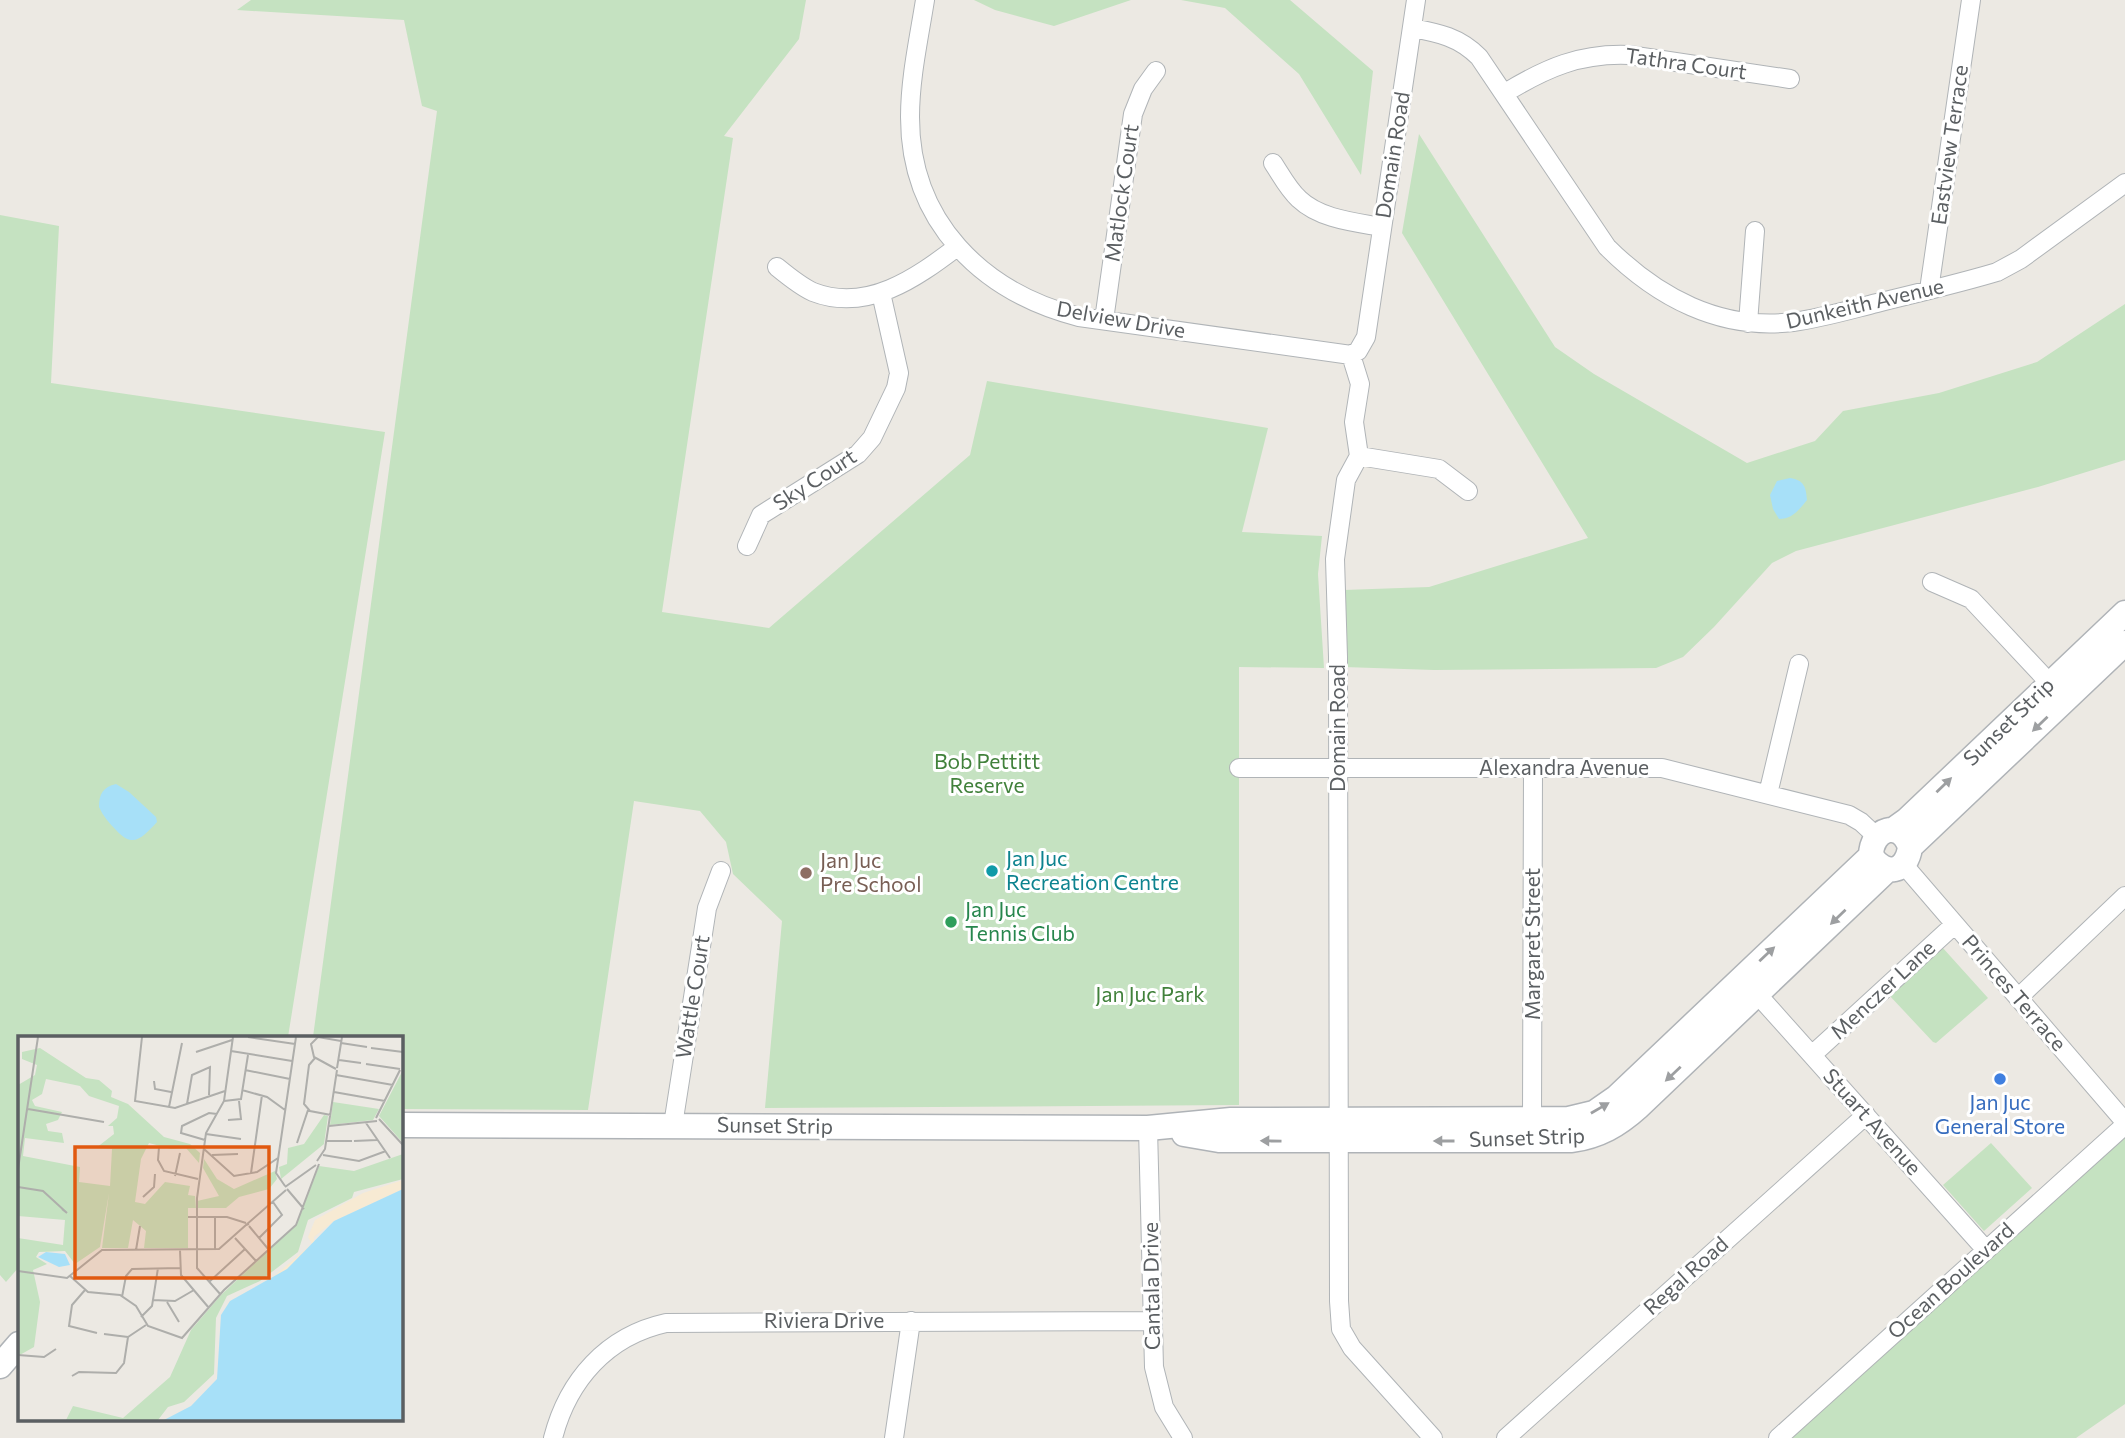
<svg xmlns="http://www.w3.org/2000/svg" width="2125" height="1438" viewBox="0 0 2125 1438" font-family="Commissioner,sans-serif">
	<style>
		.green { fill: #c5e2c1 }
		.water { fill: #a7e0f8 }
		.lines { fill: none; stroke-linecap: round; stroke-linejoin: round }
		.street-casing { stroke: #b0b4b7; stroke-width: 20 }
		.secondary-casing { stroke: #afb3b7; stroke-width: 27 }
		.street { stroke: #fff; stroke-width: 18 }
		.secondary { stroke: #fff; stroke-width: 24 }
		.oneway { fill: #9d9fa1 }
		.culture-dot { fill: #0f9aa8; stroke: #fff; stroke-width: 2.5 }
		.education-dot { fill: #8d6e63; stroke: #fff; stroke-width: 2.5 }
		.leisure-dot { fill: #2e9e5b; stroke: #fff; stroke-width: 2.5 }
		.shop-dot { fill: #3f7fe0; stroke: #fff; stroke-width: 2.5 }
		.labels { text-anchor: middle; stroke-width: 6; stroke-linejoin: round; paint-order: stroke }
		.street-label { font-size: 21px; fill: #5b5f62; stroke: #fff }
		.park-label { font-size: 21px; fill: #41813b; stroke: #fff }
		.culture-label { font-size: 21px; fill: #0d838f; stroke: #fff; text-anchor: start }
		.education-label { font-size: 21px; fill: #785e54; stroke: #fff; text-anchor: start }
		.leisure-label { font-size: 21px; fill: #27864d; stroke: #fff; text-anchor: start }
		.shop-label { font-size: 21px; fill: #366cbe; stroke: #fff }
		.inset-road { fill: none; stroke: #aeaeab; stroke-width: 2 }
		.view { fill: #e15910; fill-opacity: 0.15; stroke: #e15910; stroke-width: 3.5 }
		.inset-edge { fill: none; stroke: #5b5f62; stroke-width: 3.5 }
	</style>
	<rect width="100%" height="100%" fill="#ece9e3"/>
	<path class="green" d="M 251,0 L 806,0 L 799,39 L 724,136 L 733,138 L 662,612 L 769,628 L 970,455 L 987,381 L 1268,428 L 1242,532 L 1322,536 L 1318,574 L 1324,668 L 1239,667 L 1239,1105 L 765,1108 L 782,921 L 733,874 L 726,842 L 700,811 L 634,801 L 588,1110 L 401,1109 L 401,1037 L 313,1037 L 437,111 L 422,106 L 404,20 L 237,10 Z
		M 974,0 L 1131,0 L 1054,26 L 995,10 Z
		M 1181,0 L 1290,0 L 1373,71 L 1361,175 L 1299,74 L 1225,8 Z
		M 1419,134 L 1555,347 L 1594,374 L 1747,463 L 1815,441 L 1843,411 L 1939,393 L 2037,362 L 2125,304 L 2125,460 L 2038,487 L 1796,551 L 1772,563 L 1714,627 L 1683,657 L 1656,668 L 1434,670 L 1344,667 L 1344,590 L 1429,587 L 1588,538 L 1402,233 Z
		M 0,215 L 59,226 L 51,383 L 385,432 L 288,1037 L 19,1037 L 19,1267 L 6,1282 L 0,1275 Z
		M 1942,947 L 1988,998 L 1936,1043 L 1933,1042 L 1889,995 Z
		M 2125,1125 L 2125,1404 L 2076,1438 L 1778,1438 Z
		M 1991,1143 L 2032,1188 L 1984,1231 L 1943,1185 Z"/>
	<path class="water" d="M 1790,478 C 1804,480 1806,487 1807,500 C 1799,510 1792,519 1779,519 L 1773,509 L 1770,495 L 1777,481 Z
		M 116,784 L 129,792 L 156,817 L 157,822 C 142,838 133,849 116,830 C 109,823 103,816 99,807 C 99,794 103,787 116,784 Z"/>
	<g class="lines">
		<defs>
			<path id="street" d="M 925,0 C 919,38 910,78 910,117 C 910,222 982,292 1079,317 L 1351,355
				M 1416,0 L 1366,337 L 1358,351 L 1351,355 L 1360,384 L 1354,422 L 1359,456 L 1346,480 L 1335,559 L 1338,657 L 1339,1301 L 1341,1329 L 1352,1348 L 1433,1438
				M 1412,28 C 1439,33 1459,37 1479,57 L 1607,247 C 1657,297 1720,331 1793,322 C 1822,318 1849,310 1877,303 C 1917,293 1957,284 1997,272 L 2021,259 L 2125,183
				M 1505,93 C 1546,68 1580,53 1629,55 L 1790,79
				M 1273,163 C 1281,175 1288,189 1299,199 C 1320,219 1354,222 1382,227
				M 777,267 C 788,276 800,286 813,292 C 867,313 916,278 957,247
				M 1929,290 L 1971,0
				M 1104,320 L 1133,114 L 1143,89 L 1156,71
				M 1748,323 L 1755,231
				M 1359,456 L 1439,469 L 1468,491
				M 747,546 L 761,515 L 858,454 L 872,438 L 896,388 L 899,373 L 881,293
				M 1932,582 L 1971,599 L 2058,692
				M 1239,768 L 1662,768 L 1849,815 L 1861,822 L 1876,836
				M 1768,794 L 1799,664
				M 1904,865 L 2125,1122
				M 1758,995 L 1986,1250
				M 2018,998 L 2125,896
				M 1812,1055 L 1954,925
				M 1532,1120 L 1533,768
				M 673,1125 L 707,908 L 721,871
				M 1148,1128 L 1154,1367 L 1164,1407 L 1183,1438
				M 553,1438 C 568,1380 607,1336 666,1323 L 1152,1321
				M 894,1438 L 911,1321
				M 1506,1438 L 1866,1115
				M 1778,1438 L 2125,1125"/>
			<path id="secondary" d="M 1893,830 L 1907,820 L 2125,613
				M 1910,847 C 1901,819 1871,828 1871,856 C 1885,877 1907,873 1910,847 L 2125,643
				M 401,1125 L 1148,1128 L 1231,1120 L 1569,1119 L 1594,1113 L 1617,1097 L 1871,856
				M 1184,1134 L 1219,1140 L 1572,1140 C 1599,1136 1618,1125 1638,1107 L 1887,870
				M 0,1366 L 19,1344"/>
		</defs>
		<use href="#street" class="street-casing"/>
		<use href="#secondary" class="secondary-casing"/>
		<use href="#street" class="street"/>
		<use href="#secondary" class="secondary"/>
	</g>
	<defs><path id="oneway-solid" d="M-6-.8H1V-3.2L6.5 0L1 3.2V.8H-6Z" transform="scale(1.75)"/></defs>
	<g class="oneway">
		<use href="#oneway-solid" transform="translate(2040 724) rotate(136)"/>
		<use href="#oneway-solid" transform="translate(1944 785) rotate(-44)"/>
		<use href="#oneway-solid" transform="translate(1838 917) rotate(136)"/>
		<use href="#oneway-solid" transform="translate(1767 954) rotate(-43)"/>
		<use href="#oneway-solid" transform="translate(1673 1074) rotate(137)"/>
		<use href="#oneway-solid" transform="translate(1600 1108) rotate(-30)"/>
		<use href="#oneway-solid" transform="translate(1271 1141) rotate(-179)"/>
		<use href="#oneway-solid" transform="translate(1444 1141) rotate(180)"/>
	</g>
	<circle class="culture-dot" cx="992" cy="871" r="7"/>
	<circle class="education-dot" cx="806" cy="873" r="7"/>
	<circle class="leisure-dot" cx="951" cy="922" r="7"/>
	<circle class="shop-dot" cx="2000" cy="1079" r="7"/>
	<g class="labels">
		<g class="street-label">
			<text transform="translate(1686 64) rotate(8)" y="7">Tathra Court</text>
			<text transform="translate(1950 145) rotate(-82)" y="7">Eastview Terrace</text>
			<text transform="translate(1393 155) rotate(-81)" y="7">Domain Road</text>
			<text transform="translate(1122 193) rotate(-82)" y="7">Matlock Court</text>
			<text transform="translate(1865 304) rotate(-13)" y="7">Dunkeith Avenue</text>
			<text transform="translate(1121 320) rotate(10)" y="7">Delview Drive</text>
			<text transform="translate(815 480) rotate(-33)" y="7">Sky Court</text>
			<text transform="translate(2009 722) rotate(-44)" y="7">Sunset Strip</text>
			<text transform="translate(1338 728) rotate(-90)" y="7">Domain Road</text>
			<text x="1564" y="775">Alexandra Avenue</text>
			<text transform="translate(1533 944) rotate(-90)" y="7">Margaret Street</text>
			<text transform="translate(1883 990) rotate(-43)" y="7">Menczer Lane</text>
			<text transform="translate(2014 993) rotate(49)" y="7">Princes Terrace</text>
			<text transform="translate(693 997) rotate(-81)" y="7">Wattle Court</text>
			<text transform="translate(1872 1122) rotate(48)" y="7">Stuart Avenue</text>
			<text transform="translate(775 1126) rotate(1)" y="7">Sunset Strip</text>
			<text transform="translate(1527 1138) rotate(-2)" y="7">Sunset Strip</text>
			<text transform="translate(1686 1276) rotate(-42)" y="7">Regal Road</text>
			<text transform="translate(1951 1281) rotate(-42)" y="7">Ocean Boulevard</text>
			<text transform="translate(1152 1286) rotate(-91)" y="7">Cantala Drive</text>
			<text x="824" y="1328">Riviera Drive</text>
		</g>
		<g class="park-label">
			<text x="987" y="769">Bob Pettitt<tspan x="987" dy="24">Reserve</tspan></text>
			<text x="1150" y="1002">Jan Juc Park</text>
		</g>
		<g class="culture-label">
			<text x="1006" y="866">Jan Juc<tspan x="1006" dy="24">Recreation Centre</tspan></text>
		</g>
		<g class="education-label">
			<text x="820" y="868">Jan Juc<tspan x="820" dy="24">Pre School</tspan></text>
		</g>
		<g class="leisure-label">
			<text x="965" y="917">Jan Juc<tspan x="965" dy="24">Tennis Club</tspan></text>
		</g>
		<g class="shop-label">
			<text x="2000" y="1110">Jan Juc<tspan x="2000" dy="24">General Store</tspan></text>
		</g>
	</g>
	<g transform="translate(18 1036)">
		<rect width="385" height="385" fill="#ece9e3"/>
		<path d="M 22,12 L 68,42 L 81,44 L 94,55 L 93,61 L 110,68 L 146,101 L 172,108 L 182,117 L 181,127 L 168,112 L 153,113 L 131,107 L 123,123 L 117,166 L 127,168 L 147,146 L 172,150 L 170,159 L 177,160 L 178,172 L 170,172 L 170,212 L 126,212 L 128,195 L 115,184 L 110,212 L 84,212 L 91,157 L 82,211 L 57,228 L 47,215 L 21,216 L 18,221 L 29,228 L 15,234 L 22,266 L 16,311 L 0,320 L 0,202 L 45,209 L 47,184 L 0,180 L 0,49 L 17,39 L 19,29 L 4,23 L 4,16 ZM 28,43 L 62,50 L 71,60 L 101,70 L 99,82 L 90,90 L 95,90 L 96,98 L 78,112 L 94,113 L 92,150 L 61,146 L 62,131 L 5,120 L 7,102 L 46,107 L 44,97 L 30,95 L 28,88 L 40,84 L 44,76 L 17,70 L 14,64 L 24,58 ZM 385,34 L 385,107 L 361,80 ZM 315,66 L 361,73 L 355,84 L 312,89 ZM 306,79 L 310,80 L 306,108 L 263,143 L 261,131 L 269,128 L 270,112 L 286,108 ZM 385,118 L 385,143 L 336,156 L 334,162 L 290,184 L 280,216 L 242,245 L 209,260 L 198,282 L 196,338 L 166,366 L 150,371 L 140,384 L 48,384 L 55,370 L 105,382 L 152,341 L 173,294 L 203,259 L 278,189 L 301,130 L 336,135 ZM 186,123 L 199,143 L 216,153 L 257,135 L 259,143 L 251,153 L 221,161 L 208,172 L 179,172 L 179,165 L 201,160 L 185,132 Z" fill="#c5e2c1" fill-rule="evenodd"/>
		<path d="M 385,144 L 385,153 L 316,185 L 296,201 L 296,222 L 254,242 L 294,208 L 290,201 L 297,184 L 345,157 Z" fill="#f7ead3"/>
		<path d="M 385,153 L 385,384 L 146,384 L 173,370 L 199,343 L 203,279 L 212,265 L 269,233 L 316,185 ZM 28,216 L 47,218 L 52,229 L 41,231 L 20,221 Z" fill="#a7e0f8"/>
		<path class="inset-road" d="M 124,1 L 117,65 L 157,72 L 207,55M 230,1 L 277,8M 323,7 L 349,11M 353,12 L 385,16M 213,15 L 274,25M 178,16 L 214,4M 297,22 L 291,29 L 286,68 L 292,75 L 313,79M 321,24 L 343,27M 348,28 L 382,33M 319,32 L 324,1M 318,33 L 296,21 L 293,8 L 300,1 L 323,5M 227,34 L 272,43M 318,39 L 375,49M 136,45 L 137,53 L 153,56M 224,54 L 249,61 L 267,74M 316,56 L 367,65M 206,65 L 223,63 L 230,19M 169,68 L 174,39 L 192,31 L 191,59M 151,71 L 164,7M 10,73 L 86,86M 358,82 L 382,34M 361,83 L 385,109M 210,84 L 223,83 L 221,65M 348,87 L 372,122M 311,90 L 359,85M 188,98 L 223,103M 187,104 L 163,97 L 164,90 L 191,77 L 199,78M 308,105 L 334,105M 336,105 L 359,104M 279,107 L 290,74M 141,111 L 140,124 L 146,135 L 180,143M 186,113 L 216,140 L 239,136 L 260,122M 194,119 L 220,118M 305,119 L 341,125 L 368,115M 299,125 L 307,113 L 319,34M 0,133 L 20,1M 233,137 L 244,59M 157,140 L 162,117M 267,150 L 258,137 L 278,1M 0,151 L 25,155 L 49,177 L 44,173M 267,151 L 298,129M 269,153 L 286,173M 125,161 L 136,151 L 137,138M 170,181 L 209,181 L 228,187M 231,188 L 228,189 L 268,154M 231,190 L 251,214M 217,202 L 238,225M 241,202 L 264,179 L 255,166M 197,213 L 197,181M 118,214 L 122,190M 162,214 L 163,239 L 191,272M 0,235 L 49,242 L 84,214 L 201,213 L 228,189M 52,240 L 70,256 L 102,259 L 118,270 L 130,290 L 164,302 L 206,254 L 278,189 L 301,128M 191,246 L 227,213M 67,254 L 54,269 L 51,290 L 79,297M 203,259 L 179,232 L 179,162 L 188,97 L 206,65 L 215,1M 104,261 L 108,240 L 114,233 L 162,232M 135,264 L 157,265 L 176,254M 149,266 L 161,286M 123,281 L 134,270 L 140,232M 86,298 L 110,301M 0,319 L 26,321 L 38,313M 54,340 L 61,336 L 98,337 L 106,327 L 110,301 L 128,289"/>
		<path class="view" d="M 57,111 L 251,111 L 251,242 L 57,242 Z"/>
		<rect width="385" height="385" class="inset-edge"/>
	</g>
</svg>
